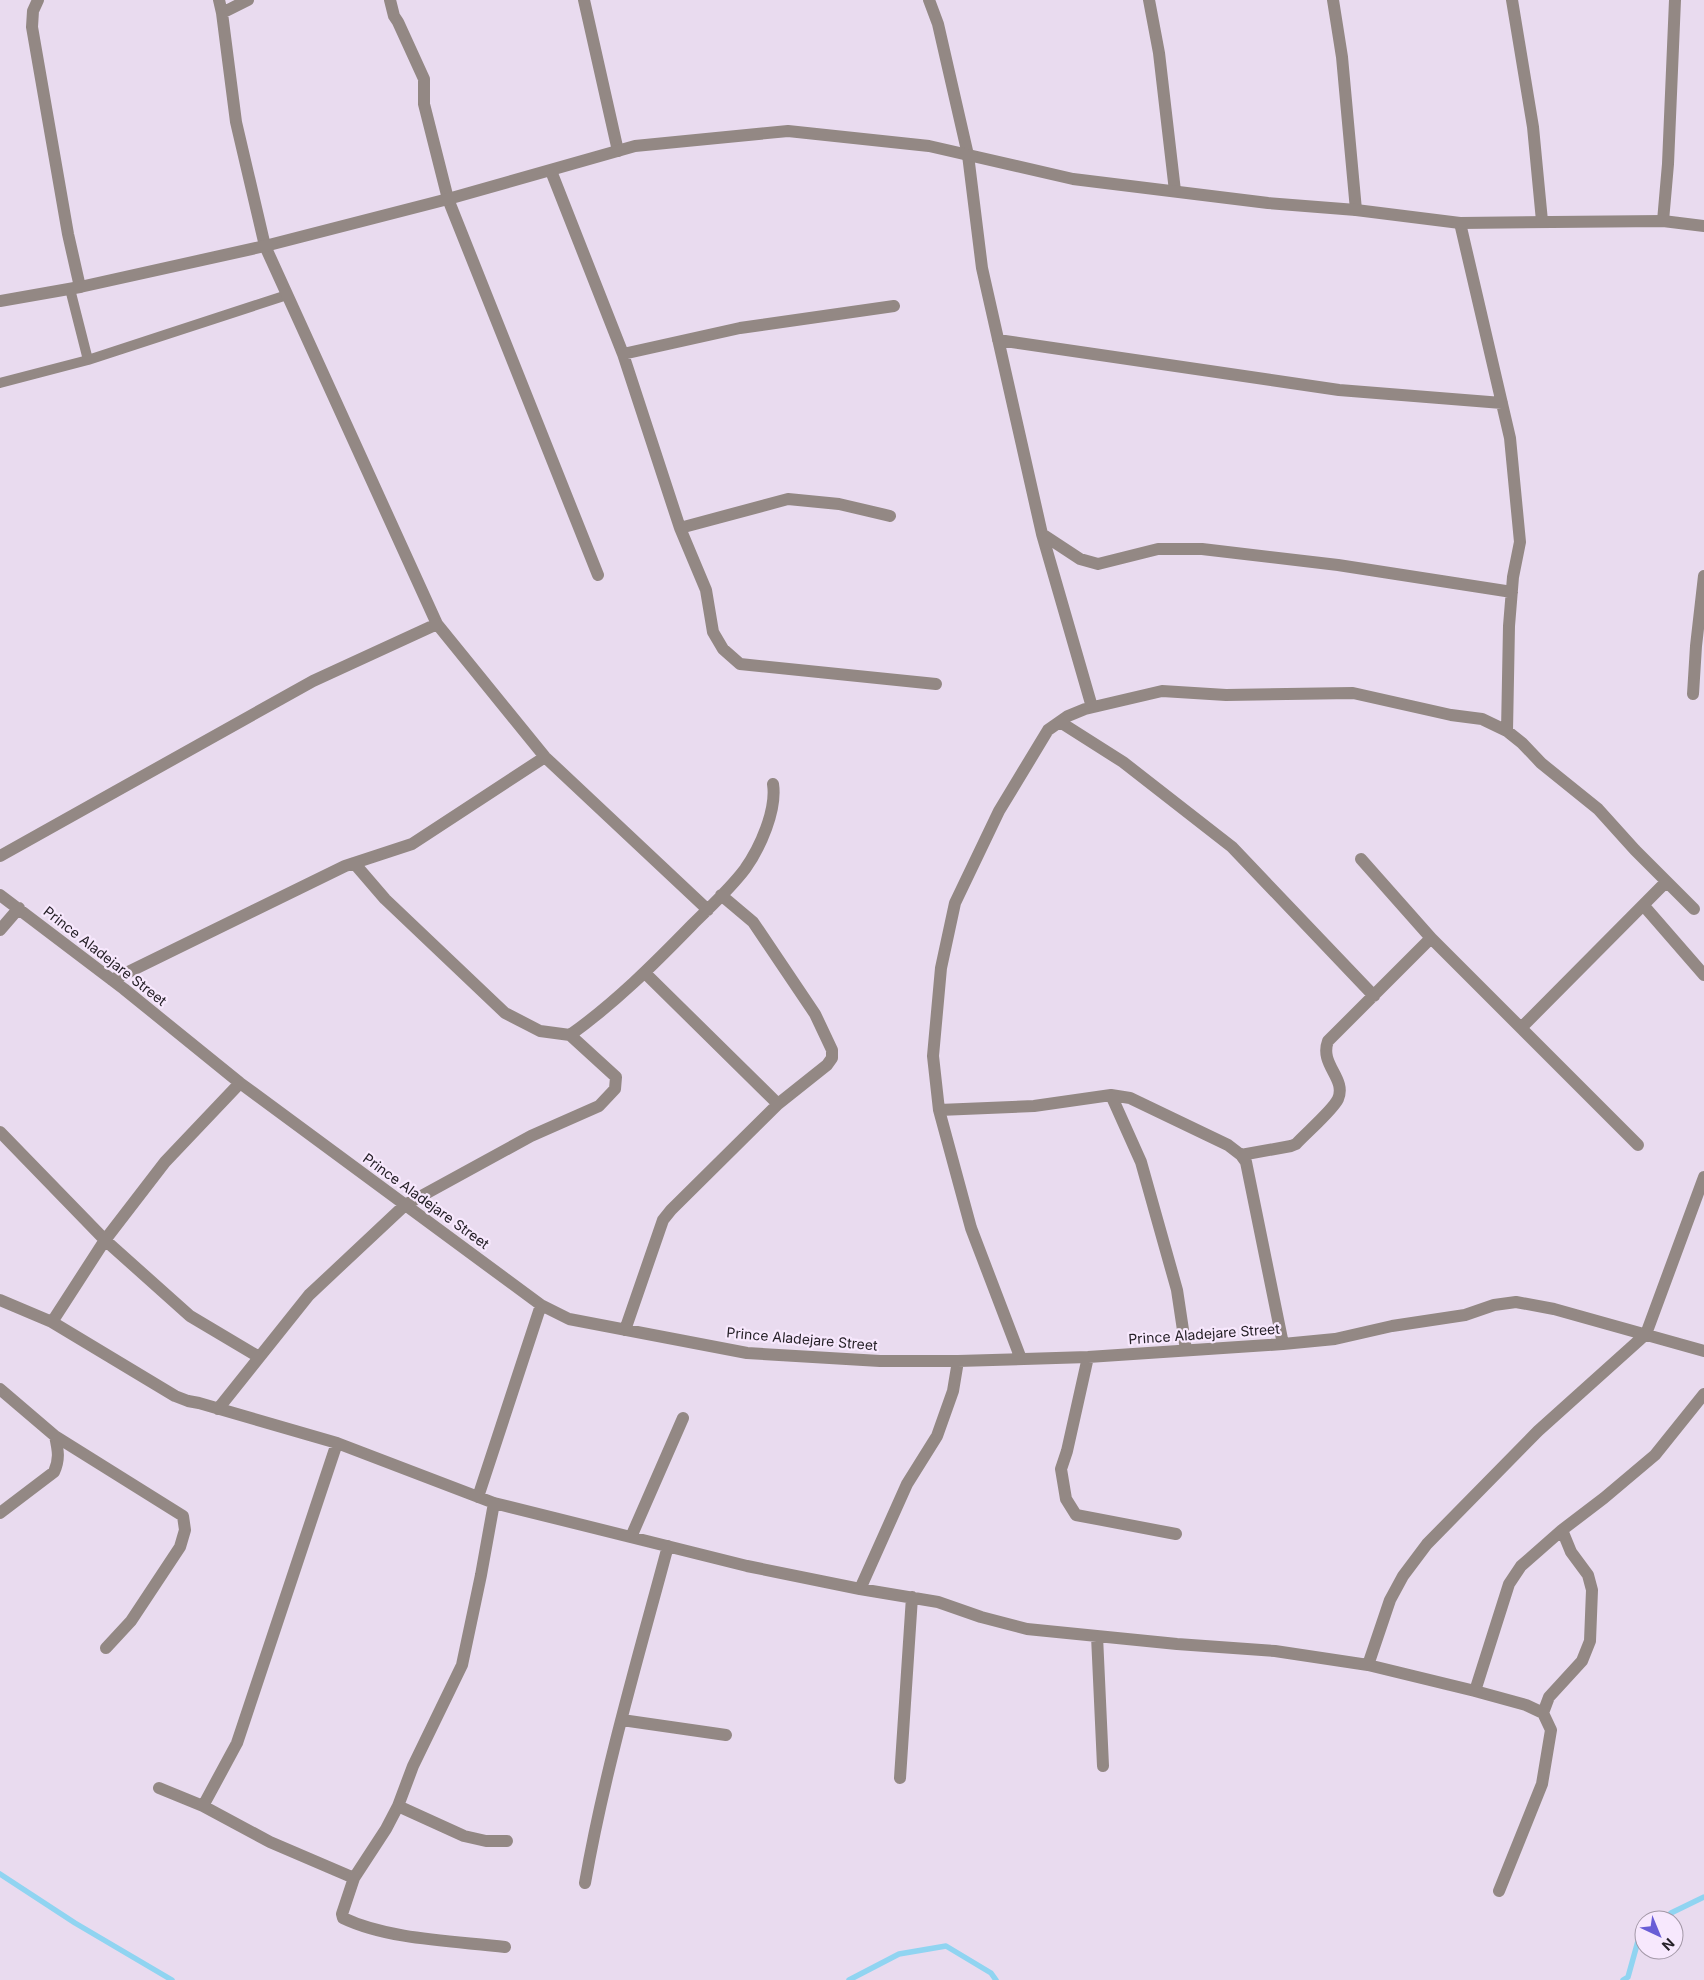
<svg xmlns="http://www.w3.org/2000/svg" width="1704" height="1980" viewBox="0 0 1704 1980" font-family="Inter,sans-serif">
	<style>
		.lines { fill: none; stroke-linecap: round; stroke-linejoin: round }
		.stream { stroke: #90d4f1; stroke-width: 5.5 }
		.service { stroke: #938884; stroke-width: 10 }
		.minor { stroke: #938884; stroke-width: 12 }
		.tertiary { stroke: #938884; stroke-width: 12 }
		.labels { text-anchor: middle; stroke-width: 4.5; stroke-linejoin: round; paint-order: stroke }
		.street-label { font-size: 14px; fill: #252027; stroke: #f7e8fd }
	</style>
	<rect width="100%" height="100%" fill="#e9dbef"/>
	<g class="lines">
		<path class="stream" d="M 0,1874 L 75,1923 L 172,1980
			M 1663,1920 L 1671,1913 L 1704,1897
			M 849,1980 L 899,1954 L 946,1946 L 991,1973 L 996,1980
			M 1623,1980 L 1628,1977 L 1638,1941 L 1644,1936"/>
		<path class="service" d="M 70,289 L 88,360
			M 0,383 L 88,360 L 287,295"/>
		<path class="minor" d="M 38,0 L 33,11 L 32,27 L 68,234 L 80,287
			M 219,0 L 222,13 L 236,122 L 265,246 L 437,624 L 545,757 L 708,910
			M 390,0 L 394,16 L 398,22 L 424,79 L 424,104 L 448,199 L 598,575
			M 584,0 L 618,151
			M 929,0 L 938,24 L 968,155 L 982,268 L 1042,534 L 1092,707
			M 1149,0 L 1159,53 L 1175,191
			M 1333,0 L 1342,57 L 1356,210
			M 1512,0 L 1533,127 L 1542,221
			M 222,13 L 248,0
			M 551,171 L 623,354 L 680,528 L 706,590 L 713,632 L 723,649 L 740,664 L 936,684
			M 1663,221 L 1668,164 L 1675,0
			M 1460,223 L 1510,438 L 1520,542 L 1513,577 L 1509,626 L 1507,731
			M 998,340 L 1339,390 L 1502,403
			M 623,354 L 740,328 L 894,306
			M 680,528 L 788,499 L 839,504 L 890,516
			M 1042,534 L 1080,559 L 1098,564 L 1158,549 L 1202,549 L 1338,565 L 1512,592
			M 1693,694 L 1696,646 L 1704,576
			M 1060,722 L 1123,762 L 1232,847 L 1374,996
			M 0,856 L 313,681 L 437,624
			M 1361,859 L 1431,938 L 1638,1145
			M 354,863 L 385,899 L 505,1013 L 540,1031 L 570,1035 C 615,1003 654,964 692,925 C 710,907 730,889 745,869 C 760,848 777,810 773,784
			M 0,895 L 124,989 L 240,1083 L 541,1305 L 569,1319 L 747,1353 L 880,1361 L 958,1361 L 1088,1357 L 1283,1344 L 1335,1339 L 1392,1326 L 1465,1315 L 1494,1305 L 1516,1302 L 1554,1309 L 1704,1351
			M 1644,906 L 1704,975
			M 0,930 L 19,908
			M 645,973 L 778,1104
			M 112,980 L 345,866 L 412,844 L 545,757
			M 1521,1028 L 1666,882
			M 1111,1095 L 1141,1162 L 1177,1290 L 1186,1350
			M 939,1110 L 1034,1106 L 1111,1095 L 1130,1098 L 1228,1145 L 1241,1155 L 1246,1162 L 1283,1344
			M 0,1132 L 105,1240 L 190,1316 L 259,1357
			M 1241,1155 L 1291,1146 L 1296,1144 C 1306,1133 1333,1110 1338,1099 C 1347,1078 1319,1065 1328,1041 L 1431,938
			M 0,1300 L 52,1322 L 175,1396 L 188,1401 L 199,1403 L 337,1443 L 494,1503 L 747,1566 L 860,1589 L 938,1602 L 981,1617 L 1027,1629 L 1177,1644 L 1275,1651 L 1368,1665 L 1475,1691 L 1526,1705 L 1543,1713 L 1551,1730 L 1542,1784 L 1499,1891
			M 52,1322 L 105,1240 L 165,1162 L 240,1083
			M 625,1330 L 663,1220 L 671,1210 L 778,1104 L 827,1065 L 832,1058 L 832,1050 L 815,1014 L 753,922 L 721,895
			M 1088,1357 L 1067,1451 L 1061,1469 L 1066,1499 L 1076,1515 L 1176,1534
			M 1021,1359 L 971,1228 L 939,1110 L 933,1056 L 941,968 L 955,903 L 999,811 L 1048,730 L 1068,716 L 1085,709 L 1162,691 L 1226,695 L 1353,693 L 1451,715 L 1482,719 L 1507,731 L 1522,743 L 1541,763 L 1598,809 L 1635,850 L 1694,909
			M 0,1389 L 55,1436 L 183,1516 L 185,1530 L 180,1547 L 131,1621 L 106,1648
			M 218,1409 L 309,1295 L 405,1205 L 531,1136 L 599,1106 L 615,1089 L 616,1077 L 570,1035
			M 478,1497 L 541,1305
			M 494,1503 L 481,1575 L 462,1665 L 413,1766 L 398,1806 L 386,1829 L 354,1878 L 342,1914 L 343,1918 C 389,1940 455,1941 505,1947
			M 0,1513 L 54,1472 C 60,1459 58,1450 55,1436
			M 631,1537 L 683,1418
			M 860,1589 L 907,1484 L 937,1436 L 953,1391 L 958,1361
			M 1097,1636 L 1103,1766
			M 1368,1665 L 1390,1600 L 1403,1576 L 1427,1544 L 1538,1431 L 1646,1334 L 1704,1177
			M 1475,1691 L 1509,1584 L 1521,1566 L 1562,1530 L 1604,1498 L 1655,1455 L 1704,1394
			M 1543,1713 L 1549,1697 L 1582,1661 L 1590,1641 L 1592,1590 L 1588,1575 L 1571,1552 L 1562,1530
			M 622,1720 L 726,1735
			M 900,1778 L 912,1597
			M 159,1788 L 203,1806 L 270,1842 L 354,1878
			M 203,1806 L 237,1743 L 337,1443
			M 398,1806 L 464,1836 L 486,1841 L 507,1841
			M 585,1883 C 605,1769 638,1658 668,1546"/>
		<path class="tertiary" d="M 0,301 L 80,287 L 265,246 L 448,199 L 635,146 L 788,131 L 929,146 L 1073,179 L 1268,203 L 1356,210 L 1460,223 L 1663,221 L 1704,226"/>
	</g>
	<g class="labels">
		<g class="street-label">
			<text transform="translate(105 956) rotate(38)" y="5">Prince Aladejare Street</text>
			<text transform="translate(426 1201) rotate(36)" y="5">Prince Aladejare Street</text>
			<text transform="translate(1204 1334) rotate(-4)" y="5">Prince Aladejare Street</text>
			<text transform="translate(802 1339) rotate(5)" y="5">Prince Aladejare Street</text>
		</g>
	</g>
	<g transform="translate(1659 1935) rotate(136)"><circle r="24" fill="#f7e8fd" stroke="#a398a7"/>
	<path d="M0-4L9 19L0 12L-9 19Z" fill="#695dd6"/>
	<text y="-8" font-size="14" font-weight="bold" text-anchor="middle" fill="#252027">N</text>
	</g>
</svg>
